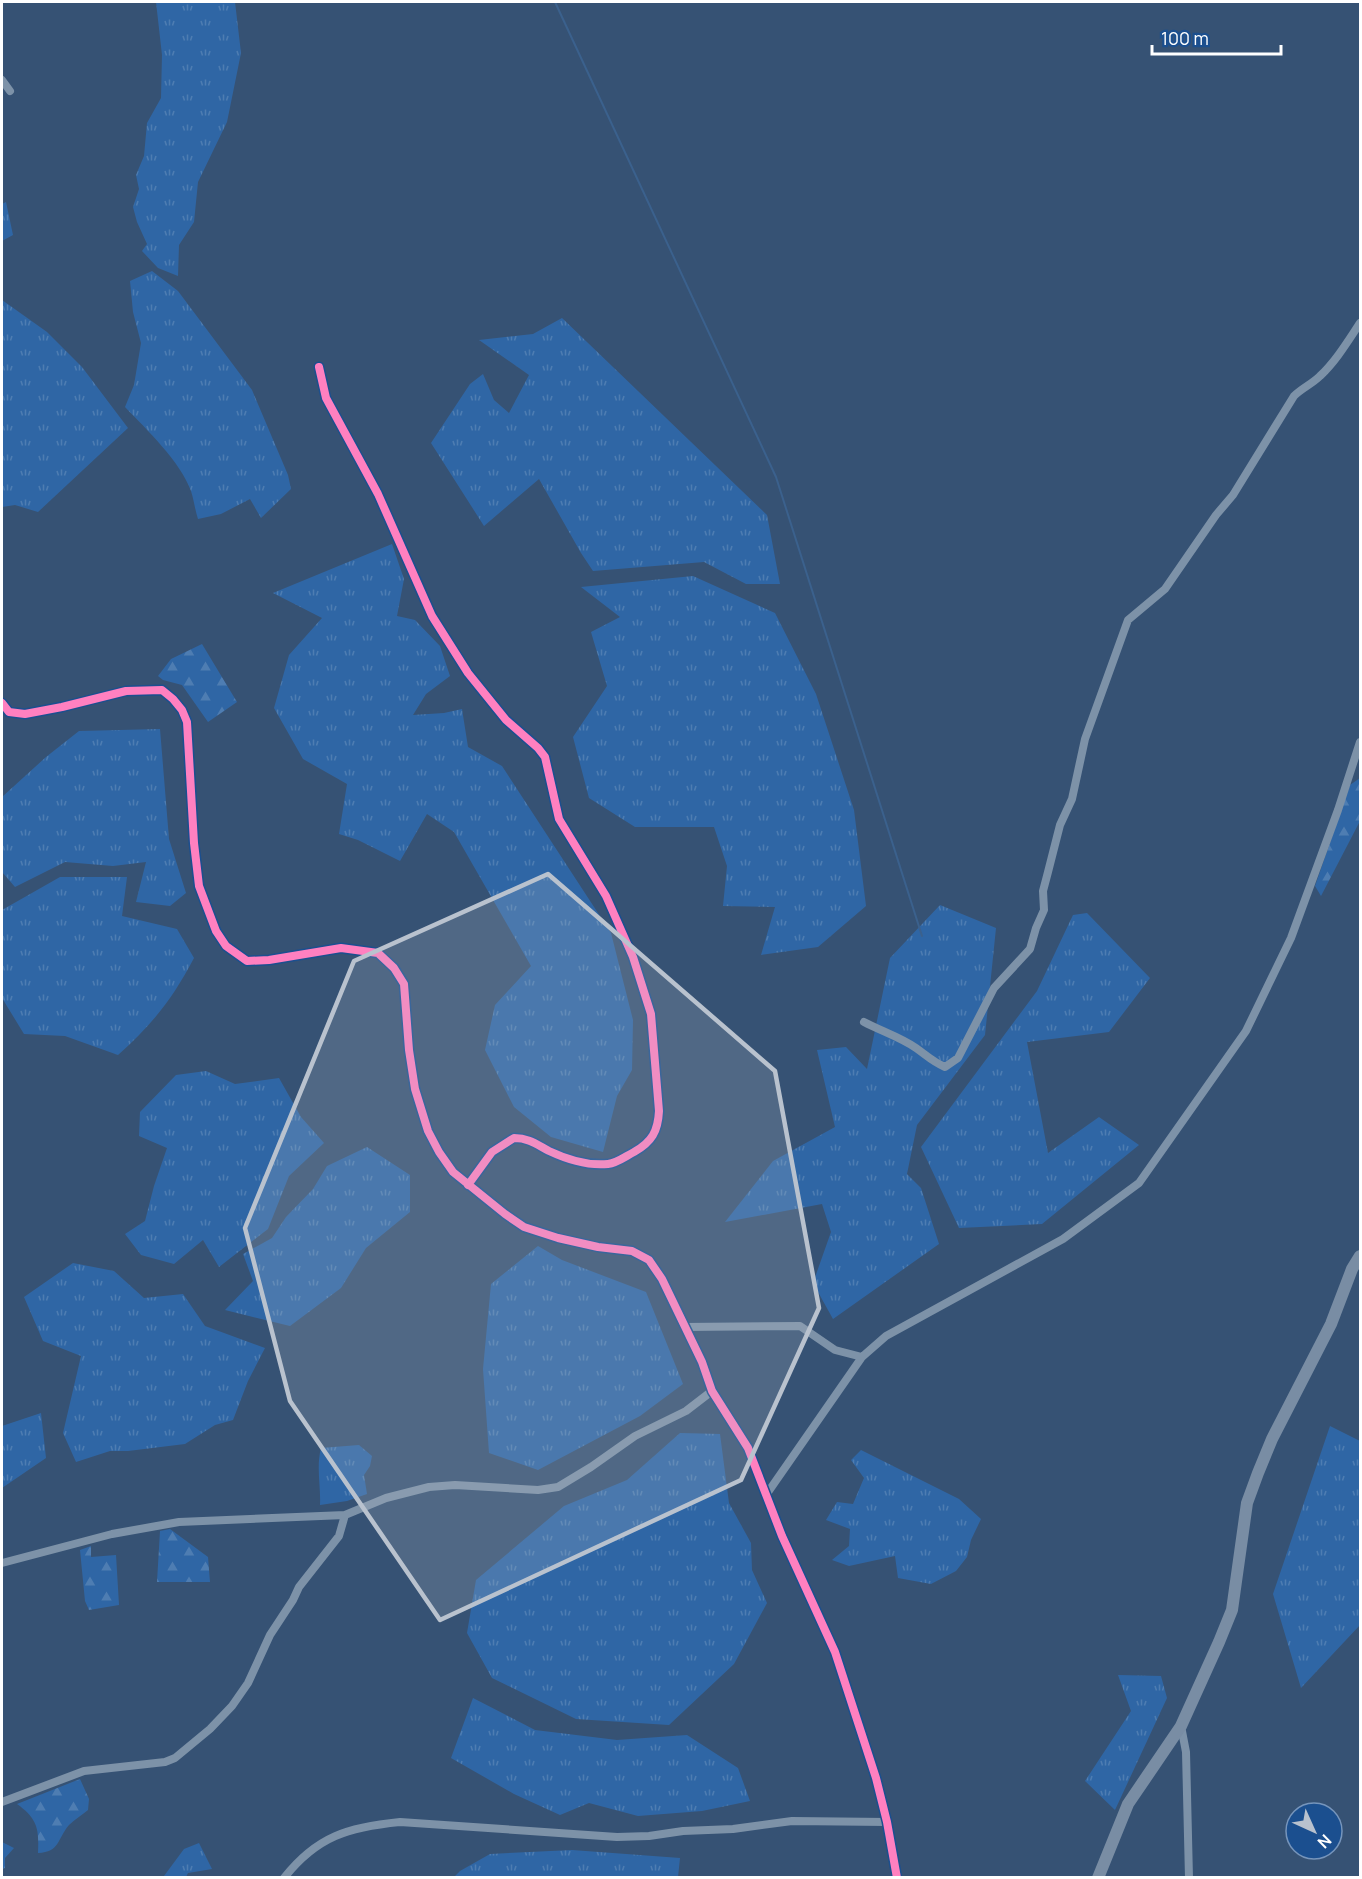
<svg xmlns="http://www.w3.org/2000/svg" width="1362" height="1879" viewBox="0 0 1362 1879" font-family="Manrope,sans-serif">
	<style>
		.grass { fill: url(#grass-tufts) }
		.forest { fill: url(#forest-firs) }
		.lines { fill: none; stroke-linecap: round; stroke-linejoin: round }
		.stream { stroke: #3b618d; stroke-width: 2 }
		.street { stroke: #7d92a8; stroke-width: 8 }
		.secondary { stroke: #798da4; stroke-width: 12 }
		.cycleway-casing { stroke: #1b4f8f; stroke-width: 11 }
		.cycleway { stroke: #ff80c0; stroke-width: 8 }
		.marked { fill: #b9c2ce; fill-opacity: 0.2; stroke: #b9c2ce; stroke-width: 4.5; stroke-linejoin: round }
	</style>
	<defs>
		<pattern id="grass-tufts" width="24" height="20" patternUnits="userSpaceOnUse" patternTransform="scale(1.5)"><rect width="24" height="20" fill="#2f66a5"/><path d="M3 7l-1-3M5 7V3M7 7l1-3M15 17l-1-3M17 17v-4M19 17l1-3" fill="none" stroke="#4e7db2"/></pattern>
		<pattern id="forest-firs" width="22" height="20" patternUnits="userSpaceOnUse" patternTransform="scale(1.5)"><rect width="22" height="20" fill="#2f66a5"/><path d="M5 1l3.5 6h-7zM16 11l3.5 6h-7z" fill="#4e7db2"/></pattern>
	</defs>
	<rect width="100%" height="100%" fill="#365274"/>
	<path class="grass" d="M 156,2 L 235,2 L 241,53 L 227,122 L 198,182 L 194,222 L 179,245 L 178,276 L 158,268 L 142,251 L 147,244 L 137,222 L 133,207 L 139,189 L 136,175 L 144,156 L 147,123 L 161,98 L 162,55 Z
		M 6,202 L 13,235 L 2,241 L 2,204 Z
		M 152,271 L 178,291 L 252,390 L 288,475 L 291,489 L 261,518 L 250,499 L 221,514 L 198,519 C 195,510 194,500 191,491 C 180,461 147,430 125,407 L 134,385 L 141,343 L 133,312 L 130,281 Z
		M 2,300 L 47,332 L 82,367 L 128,428 L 38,512 L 15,505 L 2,507 Z
		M 562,318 L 767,515 L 780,584 L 746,584 L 704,562 L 593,571 L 581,553 L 539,479 L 484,526 L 431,443 L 470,384 L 483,374 L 494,400 L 509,413 L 529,375 L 479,340 L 533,334 Z
		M 392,544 L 404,579 L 397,616 L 415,620 L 440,646 L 450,676 L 426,694 L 413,715 L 444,713 L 462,709 L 468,747 L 502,766 L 611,933 L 633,1020 L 632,1070 L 617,1096 L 603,1152 L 551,1137 L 514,1107 L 485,1050 L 495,1005 L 531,966 L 454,832 L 427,814 L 400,861 L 358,840 L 339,834 L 347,784 L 303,759 L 274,708 L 289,655 L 322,618 L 273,593 Z
		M 693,576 L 775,613 L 816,694 L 854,810 L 866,906 L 818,947 L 761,955 L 775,907 L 723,906 L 727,866 L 714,827 L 635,827 L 589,798 L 573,737 L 607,686 L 591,632 L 620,617 L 581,587 Z
		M 160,729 L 169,839 L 186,893 L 170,906 L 136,902 L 146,862 L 113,866 L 65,862 L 15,887 L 2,872 L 2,797 L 46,757 L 79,731 Z
		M 60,877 L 127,877 L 122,916 L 177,929 L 194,958 C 173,998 152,1025 118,1055 L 65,1036 L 24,1034 L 2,998 L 2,910 Z
		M 940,905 L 996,928 L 985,1035 L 917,1125 L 907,1174 L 921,1188 L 939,1244 L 833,1319 L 813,1283 L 831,1232 L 822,1204 L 725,1222 L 773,1161 L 835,1127 L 817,1050 L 846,1047 L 867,1069 L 890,958 Z
		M 1087,913 L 1150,978 L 1109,1032 L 1027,1042 L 1048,1153 L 1099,1117 L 1139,1145 L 1042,1224 L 959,1228 L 921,1147 L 1037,991 L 1073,915 Z
		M 206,1071 L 235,1084 L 279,1078 L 301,1117 L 324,1143 L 289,1176 L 268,1229 L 219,1267 L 203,1240 L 174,1264 L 141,1255 L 125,1234 L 145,1221 L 154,1186 L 167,1148 L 139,1136 L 140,1112 L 176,1075 Z
		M 367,1147 L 410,1175 L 410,1212 L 366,1248 L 341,1288 L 290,1326 L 225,1310 L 253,1281 L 243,1254 L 272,1238 L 286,1217 L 313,1189 L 327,1166 Z
		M 538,1246 L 562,1260 L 646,1292 L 683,1384 L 640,1416 L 538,1470 L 489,1453 L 483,1369 L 491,1284 Z
		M 73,1263 L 114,1271 L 144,1298 L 183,1294 L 205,1326 L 265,1348 L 248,1381 L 233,1420 L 215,1425 L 185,1444 L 128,1451 L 110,1451 L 76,1462 L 63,1433 L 81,1356 L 43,1341 L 24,1297 Z
		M 41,1413 L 46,1458 L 2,1488 L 2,1426 Z
		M 1330,1426 L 1360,1441 L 1360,1625 L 1301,1688 L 1273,1594 Z
		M 680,1433 L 720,1434 L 729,1503 L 751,1543 L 752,1570 L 767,1603 L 734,1664 L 669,1725 L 576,1719 L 492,1678 L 467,1633 L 476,1580 L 564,1506 L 627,1480 Z
		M 359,1445 L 372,1456 L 370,1466 L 364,1475 L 367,1494 L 347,1501 L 320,1505 C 321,1485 316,1468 321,1448 Z
		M 861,1450 L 959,1499 L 981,1519 L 971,1540 L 967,1557 L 956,1571 L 931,1584 L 898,1578 L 895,1556 L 849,1566 L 832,1560 L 849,1546 L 850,1529 L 826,1520 L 837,1502 L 853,1504 L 864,1478 L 851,1460 Z
		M 1118,1675 L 1161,1676 L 1167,1698 L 1115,1810 L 1085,1781 L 1131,1711 Z
		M 473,1698 L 535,1730 L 617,1740 L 687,1735 L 738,1768 L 750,1801 L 702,1811 L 638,1816 L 589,1803 L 560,1815 L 514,1794 L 451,1758 Z
		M 199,1843 L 212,1869 L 188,1873 L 186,1877 L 164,1876 L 184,1849 Z
		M 572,1850 L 680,1858 L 678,1877 L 454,1877 L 460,1871 L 490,1854 Z"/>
	<path class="forest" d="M 202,644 L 237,702 L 208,722 L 182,685 L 163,680 L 158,676 L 171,659 Z
		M 1360,778 L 1360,821 L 1321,896 L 1315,886 L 1350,785 Z
		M 170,1529 L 208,1557 L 210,1582 L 157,1582 L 160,1531 Z
		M 91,1546 L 91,1557 L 116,1555 L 119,1605 L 89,1610 L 85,1601 L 80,1550 Z
		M 80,1779 L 89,1799 L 88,1810 C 82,1815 74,1820 69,1825 C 57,1839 60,1852 38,1853 C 39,1829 38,1819 17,1804 Z
		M 2,1842 L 14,1848 L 5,1858 L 5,1868 L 2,1869 Z"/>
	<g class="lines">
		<path class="stream" d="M 555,2 L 776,477 L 922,936"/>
		<path class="street" d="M 2,80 L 10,91
			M 319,367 L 326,398 L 378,494 L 432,616 L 468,673 L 506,720 L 538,748 L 545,757 L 559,819 L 606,896 L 633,957 L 651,1014 L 659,1111 C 658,1131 652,1142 634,1152 C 626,1156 617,1163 608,1164 C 588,1166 566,1159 549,1151 C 536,1144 529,1138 514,1138 L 492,1152 L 468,1185
			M 2,703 L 9,712 L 25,714 L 62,707 L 126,691 L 162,690 L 173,699 L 182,710 L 187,722 L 194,843 L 199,886 L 216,931 L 226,946 L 247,961 L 269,960 L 341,948 L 378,953 L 394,968 L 404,984 L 409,1050 L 415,1089 L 428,1131 L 439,1152 L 453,1172 L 505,1214 L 524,1227 L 558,1238 L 598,1247 L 632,1251 L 649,1260 L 662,1279 L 702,1362 L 712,1391 L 748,1448 L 782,1536 L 835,1652 L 876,1778 L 887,1822 L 897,1878
			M 864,1022 C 881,1031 900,1037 916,1048 C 926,1055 933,1062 945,1067 L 958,1058 L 994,988 L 1030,949 L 1036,928 L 1044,910 L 1043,891 L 1048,872 L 1060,825 L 1072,799 L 1085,739 L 1128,620 L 1165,589 L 1216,515 L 1233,495 L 1294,396 C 1302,388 1312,384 1320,376 C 1336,361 1348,341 1360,323
			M 684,1327 L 800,1326 L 835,1350 L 862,1357
			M 766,1495 L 862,1357 L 886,1336 L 1063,1239 L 1139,1183 L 1246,1031 L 1291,938 L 1338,810 L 1360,742
			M 2,1563 L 112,1534 L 179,1522 L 345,1515 L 386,1498 L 429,1487 L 455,1485 L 538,1490 L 558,1487 L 591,1467 L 635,1436 L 686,1411 L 712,1391
			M 1181,1726 L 1186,1752 L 1189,1878
			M 2,1802 L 84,1771 L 165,1762 L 175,1758 L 210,1729 L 232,1706 L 248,1683 L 270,1635 L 293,1600 L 299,1587 L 339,1536 L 345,1515
			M 284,1878 C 317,1836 349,1827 400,1822 L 617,1837 L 649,1836 L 683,1831 L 733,1829 L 792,1821 L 887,1822"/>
		<path class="secondary" d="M 1098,1878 L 1128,1804 L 1181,1726 L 1219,1642 L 1232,1610 L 1247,1503 L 1258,1473 L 1272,1439 L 1331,1324 L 1352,1269 L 1360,1256"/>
		<defs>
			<path id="cycleway" d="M 319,367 L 326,398 L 378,494 L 432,616 L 468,673 L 506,720 L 538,748 L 545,757 L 559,819 L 606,896 L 633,957 L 651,1014 L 659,1111 C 658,1131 652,1142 634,1152 C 626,1156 617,1163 608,1164 C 588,1166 566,1159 549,1151 C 536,1144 529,1138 514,1138 L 492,1152 L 468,1185
				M 2,703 L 9,712 L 25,714 L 62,707 L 126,691 L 162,690 L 173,699 L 182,710 L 187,722 L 194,843 L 199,886 L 216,931 L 226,946 L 247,961 L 269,960 L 341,948 L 378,953 L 394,968 L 404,984 L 409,1050 L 415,1089 L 428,1131 L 439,1152 L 453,1172 L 505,1214 L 524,1227 L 558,1238 L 598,1247 L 632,1251 L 649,1260 L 662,1279 L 702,1362 L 712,1391 L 748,1448 L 782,1536 L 835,1652 L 876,1778 L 887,1822 L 897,1878"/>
		</defs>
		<use href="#cycleway" class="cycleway-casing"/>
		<use href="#cycleway" class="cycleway"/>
	</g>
	<path class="marked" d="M 548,874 L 775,1071 L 819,1308 L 741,1480 L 440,1620 L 290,1401 L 245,1228 L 354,961 Z"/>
	<rect width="1362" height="1879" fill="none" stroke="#ffffff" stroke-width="6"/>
	<g transform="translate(1314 1831) rotate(135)"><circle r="28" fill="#1b4f8f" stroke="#7695bc" stroke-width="1.5"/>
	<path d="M0-4.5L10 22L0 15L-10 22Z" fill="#b9c2ce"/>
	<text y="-9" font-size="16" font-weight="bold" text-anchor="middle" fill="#ffffff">N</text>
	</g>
	<path d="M1152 45v9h129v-9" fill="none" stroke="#ffffff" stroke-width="3"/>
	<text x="1161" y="45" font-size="18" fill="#ffffff" stroke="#1b4f8f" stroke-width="4.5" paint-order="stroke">100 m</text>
</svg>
